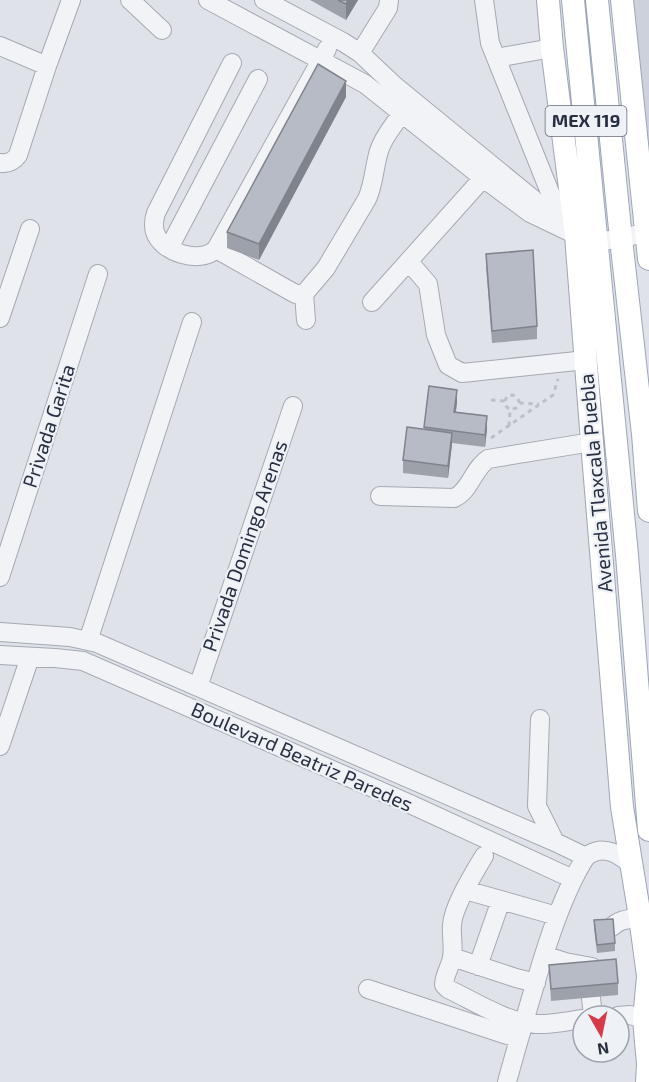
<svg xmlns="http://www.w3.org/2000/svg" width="649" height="1082" viewBox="0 0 649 1082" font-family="'Exo 2',sans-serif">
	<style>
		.built { fill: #cdd1db }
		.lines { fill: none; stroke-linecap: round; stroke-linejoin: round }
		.minor-casing { stroke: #a4a9b3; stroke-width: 20 }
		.major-casing { stroke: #9da5b6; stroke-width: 24 }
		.path { stroke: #bdc0c8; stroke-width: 3; stroke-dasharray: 4.5 4.5; stroke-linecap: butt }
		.minor { stroke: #f2f3f7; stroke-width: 18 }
		.major { stroke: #fff; stroke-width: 22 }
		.wall { fill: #9da1aa }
		.shaded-wall { fill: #7f838b }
		.building { fill: #b6bbc6; stroke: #7f838b; stroke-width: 1.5 }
		.labels { text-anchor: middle; stroke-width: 4.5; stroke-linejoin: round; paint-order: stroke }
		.shield { fill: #eef1f6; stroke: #636977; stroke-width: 1.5 }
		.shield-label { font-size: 18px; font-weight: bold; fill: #272f41 }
		.street-label { font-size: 20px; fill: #272f41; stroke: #eef1f6 }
	</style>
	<rect width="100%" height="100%" fill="#dfe2e9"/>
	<path class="built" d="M 631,0 L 649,0 L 649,168 Z"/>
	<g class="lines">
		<defs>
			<path id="minor" d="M 130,0 L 162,30
				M 208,0 L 365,84 L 483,178 L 530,213 L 576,235 L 598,241 L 621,239 L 649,231
				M 264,0 L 343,42 L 360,53 L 395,86 L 533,199 L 548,218
				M 484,0 L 490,43 L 496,58 L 551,195 L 560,211 L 575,233
				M 0,46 L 47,66
				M 360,53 L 388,8 L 389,0
				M 496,58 L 552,48
				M 0,163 C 8,164 13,162 18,155 L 47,66 L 71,0
				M 169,248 L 258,79
				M 216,249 C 200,265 161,252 155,232 C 153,225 154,219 156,213 L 232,63
				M 409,262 L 428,284 L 436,335 L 448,365 L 462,373 L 586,360
				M 304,294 L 296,294 L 292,292 L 216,249 L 327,49
				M 372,302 L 483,178
				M 0,318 L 30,229
				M 306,320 L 304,294 L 326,268 L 367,199 C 374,184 374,167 379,151 C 383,137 394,125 402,113
				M 380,496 L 454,498 C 470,491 473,469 488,459 L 592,442
				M 0,577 L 98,274
				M 0,632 L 70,637 L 97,643 L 555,842 L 586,857
				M 88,641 L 192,322
				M 0,655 L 55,658 L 83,661 L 410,804 L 573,879
				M 198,687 L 293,406
				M 540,719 L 537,806 L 555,842
				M 0,746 L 30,657
				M 484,856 C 474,873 453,906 452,925 C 451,936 454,947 452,958 C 450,967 444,976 444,985 L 448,989 C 476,1002 505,1022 536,1024 C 551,1025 568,1021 583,1019
				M 465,890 L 557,916
				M 612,927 C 620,919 630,919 640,917
				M 544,955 L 565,962 L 592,967
				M 452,957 L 516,978 L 536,983
				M 478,966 L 501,900
				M 368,989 L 504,1034 L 519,1038
				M 591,998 L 593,1016
				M 618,1016 L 630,1015 L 644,1019
				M 507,1082 C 517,1045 528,1008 539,971 C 549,938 560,904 577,872 C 580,867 584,857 590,854 C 605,845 621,855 631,865"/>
			<path id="major" d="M 548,0 L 552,48 L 576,235 L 592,442 L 622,807 L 640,917 L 649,983
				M 573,0 L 627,555 L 649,830
				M 597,0 L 621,239 L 643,434 L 649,511
				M 622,0 L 649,259
				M 647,1082 L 648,1064 L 644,1019 L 648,977"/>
		</defs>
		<use href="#minor" class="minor-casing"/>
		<use href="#major" class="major-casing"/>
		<path class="path" d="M 491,400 L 505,401
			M 520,403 L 517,398 L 513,395 L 507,396 L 505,401 L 506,406 L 510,410 L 516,408 L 520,403 L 539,404
			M 509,426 L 510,410
			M 491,438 L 553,395 L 558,379"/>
		<use href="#minor" class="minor"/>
		<use href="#major" class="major"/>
	</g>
	<path class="wall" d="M 310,0 L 358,0 L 346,20 Z
		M 346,97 L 259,260 L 227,248 L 227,232 Z
		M 486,254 L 537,326 L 537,339 L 492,343 L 486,266 Z
		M 429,386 L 457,402 L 456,412 L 487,429 L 485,447 L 452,443 L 448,478 L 403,473 L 403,460 L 424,429 Z
		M 594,920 L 615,943 L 615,951 L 597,953 L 594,928 Z
		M 549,965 L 618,983 L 618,995 L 551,1001 Z"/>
	<path class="shaded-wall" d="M 348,0 L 358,0 L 346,20 L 346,4 Z
		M 346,81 L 346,97 L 259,260 L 259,244 Z
		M 457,390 L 457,402 L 454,425 L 454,412 Z
		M 487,416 L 487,429 L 485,447 L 485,435 Z
		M 452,433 L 452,445 L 448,478 L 448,466 Z"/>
	<path class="building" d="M 338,0 L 348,0 L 346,4 Z
		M 318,64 L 346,81 L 259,244 L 227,232 Z
		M 533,250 L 537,326 L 492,331 L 486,254 Z
		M 429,386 L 457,390 L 454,412 L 487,416 L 485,435 L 424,427 Z
		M 407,427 L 452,433 L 448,466 L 403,460 Z
		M 613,919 L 615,943 L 597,945 L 594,920 Z
		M 616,959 L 618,983 L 551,989 L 549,965 Z"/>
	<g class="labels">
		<rect class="shield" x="545.5" y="106" width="81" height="30" rx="4.5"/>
		<g class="shield-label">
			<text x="586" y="127">MEX 119</text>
		</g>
		<g class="street-label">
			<text transform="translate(49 426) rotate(-72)" y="7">Privada Garita</text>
			<text transform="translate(596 483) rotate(-95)" y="7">Avenida Tlaxcala Puebla</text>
			<text transform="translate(245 546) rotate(-71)" y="7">Privada Domingo Arenas</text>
			<text transform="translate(302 757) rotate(24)" y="7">Boulevard Beatriz Paredes</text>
		</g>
	</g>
	<g transform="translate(601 1034) rotate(171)"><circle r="28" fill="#eef1f6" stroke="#9ea3ae" stroke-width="1.5"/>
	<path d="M0-4.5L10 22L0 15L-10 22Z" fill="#d73b49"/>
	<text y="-9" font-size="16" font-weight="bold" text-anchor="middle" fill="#272f41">N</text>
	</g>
</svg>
